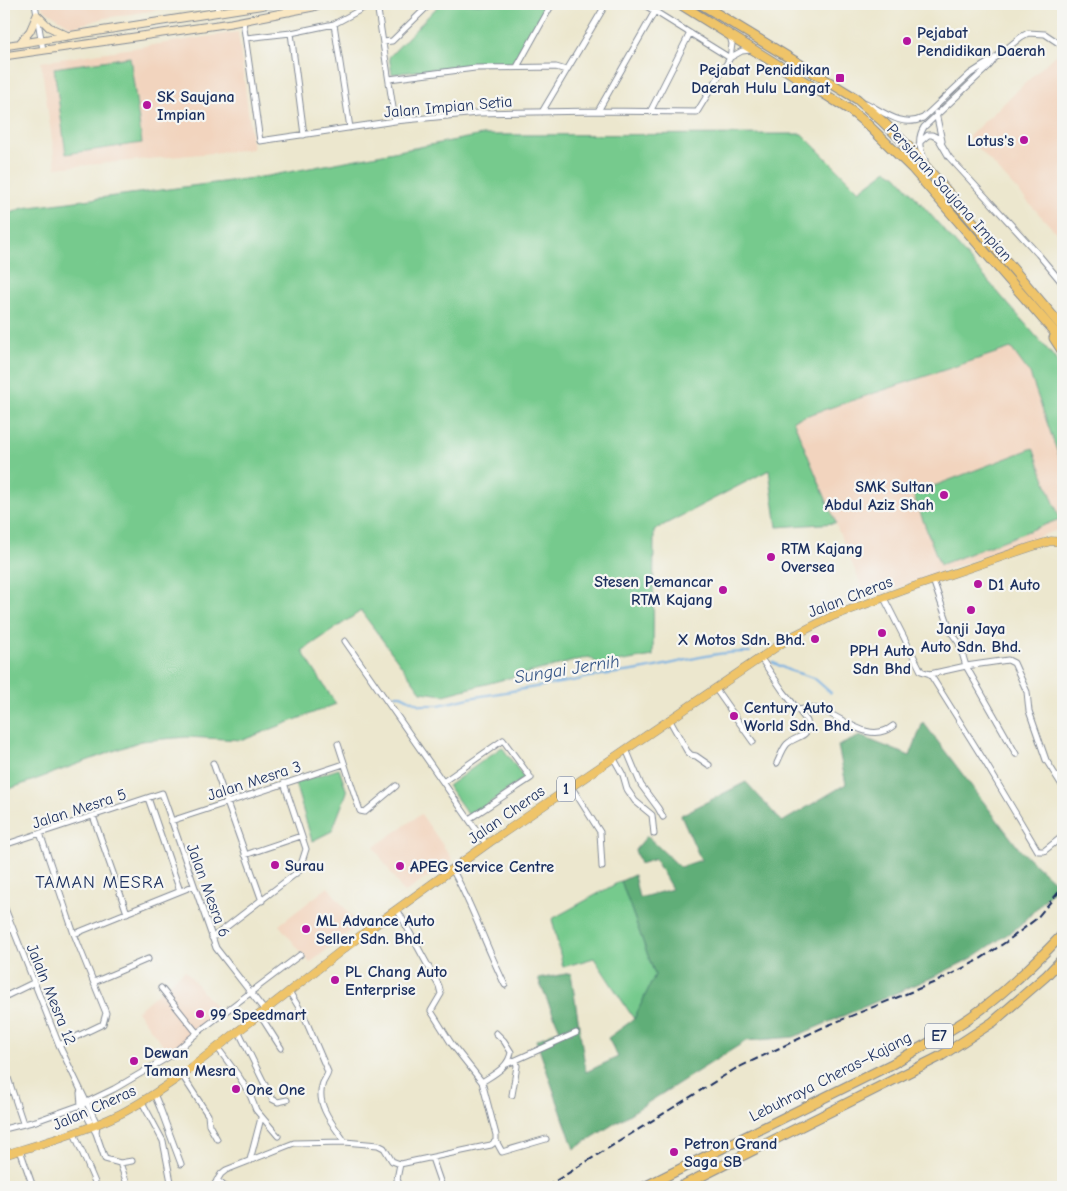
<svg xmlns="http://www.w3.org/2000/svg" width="1067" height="1191" viewBox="0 0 1067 1191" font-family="'Comic Neue',sans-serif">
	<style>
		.built { fill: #f2d4be }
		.green { fill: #76ca8d; stroke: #487c76 }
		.forest { fill: #60ae78; stroke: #3e6e6b }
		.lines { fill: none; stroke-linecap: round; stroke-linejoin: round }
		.stream { stroke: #71aee3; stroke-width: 2 }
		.street-casing { stroke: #848b96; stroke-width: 7 }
		.secondary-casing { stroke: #848b96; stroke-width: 9 }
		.primary-casing { stroke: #848b96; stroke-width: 9 }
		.highway-casing { stroke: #848b96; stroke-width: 11 }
		.street { stroke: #fff; stroke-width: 5 }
		.secondary { stroke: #f9e7c3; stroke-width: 7 }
		.primary { stroke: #efc469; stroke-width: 8 }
		.highway { stroke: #efc469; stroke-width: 9 }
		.rail { stroke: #1b2f5e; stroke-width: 2; stroke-dasharray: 8 4; stroke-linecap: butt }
		.poi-dot { fill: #b5179e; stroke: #f6f6f2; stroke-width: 2 }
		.labels { text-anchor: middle; stroke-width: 4.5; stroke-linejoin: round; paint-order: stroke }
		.shield { fill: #f6f6f2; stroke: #5d6b8a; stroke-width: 1 }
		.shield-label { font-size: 15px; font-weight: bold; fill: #1b2f5e }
		.poi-label { font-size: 16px; font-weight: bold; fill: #1b2f5e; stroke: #f6f6f2; text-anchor: start }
		.street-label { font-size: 16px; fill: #1b2f5e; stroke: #f6f6f2 }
		.water-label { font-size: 18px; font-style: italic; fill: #355586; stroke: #f6f6f2 }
		.neighbourhood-label { font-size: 18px; letter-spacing: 1px; fill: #1b2f5e; stroke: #f6f6f2 }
	</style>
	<rect width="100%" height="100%" fill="#f6f6f2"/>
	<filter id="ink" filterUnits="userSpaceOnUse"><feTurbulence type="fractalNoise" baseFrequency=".02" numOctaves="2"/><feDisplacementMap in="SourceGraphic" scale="10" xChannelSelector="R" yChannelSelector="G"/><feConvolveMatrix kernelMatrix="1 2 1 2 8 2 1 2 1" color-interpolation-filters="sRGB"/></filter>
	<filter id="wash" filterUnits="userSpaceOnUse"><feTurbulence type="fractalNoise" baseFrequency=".0096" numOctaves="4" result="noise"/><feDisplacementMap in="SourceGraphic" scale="20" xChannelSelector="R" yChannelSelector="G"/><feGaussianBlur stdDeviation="1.12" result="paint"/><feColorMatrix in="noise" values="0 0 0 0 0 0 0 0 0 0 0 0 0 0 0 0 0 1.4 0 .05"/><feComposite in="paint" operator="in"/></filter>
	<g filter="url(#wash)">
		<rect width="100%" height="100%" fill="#ece7ce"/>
		<path class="built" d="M 42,4 L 197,4 L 105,18 L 72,27 L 42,8 Z
			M 238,32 L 253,149 L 56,168 L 41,62 Z
			M 1056,54 L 1063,62 L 1063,240 L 968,137 Z
			M 1012,348 L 1030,374 L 1063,468 L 1063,528 L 867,599 L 792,420 Z
			M 421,814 L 453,860 L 404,893 L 374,847 Z
			M 328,887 L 358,925 L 310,963 L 279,925 Z
			M 185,970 L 220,1013 L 169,1053 L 137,1011 Z"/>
		<path class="green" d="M 440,4 L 540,4 L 545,7 L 512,63 L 466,65 L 392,74 L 389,57 Z
			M 130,57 L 142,143 L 66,154 L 54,68 Z
			M 802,134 L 859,191 L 887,170 L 897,176 L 1054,357 L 1063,373 L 1063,468 L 1030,374 L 1011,348 L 793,420 L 836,523 L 777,527 L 769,470 L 654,530 L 653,656 L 600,665 L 589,657 L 444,695 L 421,692 L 361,611 L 302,651 L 336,704 L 243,740 L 186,737 L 141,741 L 4,791 L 4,216 L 23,208 L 268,176 L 482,135 Z
			M 1033,448 L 1060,519 L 940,565 L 913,494 Z
			M 502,747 L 524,778 L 470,817 L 448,786 Z
			M 339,769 L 347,792 L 332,831 L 312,841 L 295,783 Z
			M 621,881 L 655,975 L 634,1019 L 594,958 L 563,967 L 552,919 Z"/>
		<path class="forest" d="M 923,722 L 1020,850 L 1058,885 L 1021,925 L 972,958 L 931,978 L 794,1037 L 746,1041 L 574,1149 L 536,1040 L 560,1030 L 538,979 L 571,973 L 586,1072 L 618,1057 L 608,1038 L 634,1019 L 655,975 L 621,881 L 634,875 L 639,898 L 672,889 L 655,859 L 640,864 L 635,850 L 647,836 L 680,867 L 701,860 L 681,815 L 746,782 L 782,822 L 846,784 L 838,746 L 860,736 L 910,756 Z"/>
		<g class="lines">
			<path class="stream" d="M 772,662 L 788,670 L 814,678 L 831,693
				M 390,695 L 401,695 L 421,705 L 439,705 L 469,698 L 578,680 C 598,673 619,674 639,670 C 677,664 711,651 750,652"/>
		</g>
	</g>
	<g filter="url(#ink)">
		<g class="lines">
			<defs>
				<path id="street" d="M 35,4 L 43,50
					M 217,4 L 218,13
					M 377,4 L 395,121
					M 643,4 L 730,58
					M 243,21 L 260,141 L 395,121 L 478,113 L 598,111 L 697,112 L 730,58 L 732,44 L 730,36
					M 334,24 L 350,128
					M 291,33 L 304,135
					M 246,38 L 291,33 L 334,24 L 371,4
					M 383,42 L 392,41 L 430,4
					M 731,57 L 742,51 L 751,50
					M 517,67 L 552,4
					M 389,79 L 475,68 L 556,67 L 566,70
					M 866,103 C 885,113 903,128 923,118 L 970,74 L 995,58 L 1021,37 L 1028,33 L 1045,34 L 1063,46
					M 598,111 L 655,11
					M 542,112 L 606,4
					M 650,112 L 690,33
					M 936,113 L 942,141
					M 919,145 L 921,141 L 928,135 L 932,135 L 938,138 L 949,157 L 1038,254 L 1063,284
					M 925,160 C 919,149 917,138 924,127 L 989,66 L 993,61
					M 933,580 L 951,632 L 959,643 L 966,666 L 1016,754
					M 884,598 L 921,671 L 930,674 L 966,666 L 1008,660 L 1014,663 L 1027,692 L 1029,711 L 1046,760 L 1063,787
					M 345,641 L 486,844
					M 760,657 L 783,691 L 807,721 C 811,738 797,735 787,744 C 783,748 780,757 777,763
					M 930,674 L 985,762 L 1038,851 L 1044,851 L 1063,836
					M 715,688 L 753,742
					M 798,710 C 805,709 814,707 821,710 C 843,717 869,745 893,726
					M 669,719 L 687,751 L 691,755 L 696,756 L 709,765
					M 338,744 L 360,811 L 365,812 L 396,786
					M 626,749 L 641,785 L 658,808 L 663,817
					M 613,757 L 623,775 L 627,789 L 635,801 L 652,815 L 654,834
					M 213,763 L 262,901
					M 443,782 L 503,740 L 531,778 L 469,819
					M 571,786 L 600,832 L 602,867
					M 148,798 L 180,891
					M 93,816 L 127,913
					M 171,821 L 344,764
					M 40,833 L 74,934 L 106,1013 L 103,1024 L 59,1045
					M 4,845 L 162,793 L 216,948 L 265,1011
					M 245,855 L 301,836
					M 452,869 C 473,906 486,947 505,985
					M 4,906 L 59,1045 L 97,1124 L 96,1133
					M 397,909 L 439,986 L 441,994 L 431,1011 L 451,1043 L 482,1082 L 496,1135 L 496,1141 L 502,1152 L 546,1139
					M 4,932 L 12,929
					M 74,934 L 193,886
					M 212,938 L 299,871 L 306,849 L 284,783
					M 94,982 L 148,959
					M 161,988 L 197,1033
					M 290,993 L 303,1014 L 328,1072 C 327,1078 323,1080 322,1086 C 316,1106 335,1127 345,1142
					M 4,997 L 33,983
					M 260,1015 L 281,1048
					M 238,1030 L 272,1099 L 278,1102 L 287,1100
					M 217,1047 L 240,1078 L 250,1095 L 256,1110 L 278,1136
					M 507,1064 L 576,1033
					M 4,1066 L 23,1123
					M 182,1075 L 208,1115 L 209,1125 L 217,1139
					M 482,1082 C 494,1074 509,1067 511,1052 L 504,1041 L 496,1033
					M 80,1093 L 81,1105 L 96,1133 L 105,1159 L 120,1163 L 128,1187
					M 154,1094 L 160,1108 L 181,1164
					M 512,1095 L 517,1066 L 516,1060
					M 142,1102 L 163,1141 L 172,1187
					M 4,1129 L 36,1121 L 81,1105 L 114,1089 L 155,1065 L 170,1056 L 197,1033 L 300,955
					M 74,1133 L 97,1187
					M 20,1150 L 33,1187
					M 432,1158 L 442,1187
					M 250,1160 L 261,1118
					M 120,1163 L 132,1161
					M 400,1164 L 481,1147 L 491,1145 L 496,1141
					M 217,1180 L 225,1187
					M 213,1187 L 221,1174 L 226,1170 L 294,1143 L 345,1142 L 378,1145 L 384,1148 L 392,1161 L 400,1164 L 397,1179 L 400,1187"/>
				<path id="secondary" d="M 288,4 L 289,12
					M 20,43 L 30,31 L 37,15 L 49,27 L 66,35
					M 4,46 L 271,4
					M 4,56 L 231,23 L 313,7 L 321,4"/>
				<path id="primary" d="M 4,1155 C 43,1143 83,1132 120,1114 C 142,1103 162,1089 182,1075 L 364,933 L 490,842 L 791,637 L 833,616 L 907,589 L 1031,547 L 1051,541 L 1063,542"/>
				<path id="highway" d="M 680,4 L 850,110 L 868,125 L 912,168 L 1063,342
					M 701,4 L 857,99 L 883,122 L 907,145 L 934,176 L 1063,328
					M 1054,338 L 1063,352
					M 644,1187 L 894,1063 C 924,1045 956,1029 983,1008 C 1012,986 1038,960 1063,934
					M 680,1187 L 941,1056 L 993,1022 L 1046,976 L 1063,958"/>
			</defs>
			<use href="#street" class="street-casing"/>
			<use href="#secondary" class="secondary-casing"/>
			<use href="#primary" class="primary-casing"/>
			<use href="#highway" class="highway-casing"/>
			<use href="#street" class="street"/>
			<use href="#secondary" class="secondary"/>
			<use href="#primary" class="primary"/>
			<use href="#highway" class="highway"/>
			<path class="rail" d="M 546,1187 L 735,1069 L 826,1026 L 938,981 L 977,961 L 1006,942 L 1036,919 L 1063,887"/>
		</g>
	</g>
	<g class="poi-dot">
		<circle cx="907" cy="41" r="5"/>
		<rect x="835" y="73" width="10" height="10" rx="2.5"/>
		<circle cx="147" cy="105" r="5"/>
		<circle cx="1024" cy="140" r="5"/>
		<circle cx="944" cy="495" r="5"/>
		<circle cx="771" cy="557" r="5"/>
		<circle cx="978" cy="584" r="5"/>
		<circle cx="723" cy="590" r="5"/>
		<circle cx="971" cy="610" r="5"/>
		<circle cx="882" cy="633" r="5"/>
		<circle cx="815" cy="639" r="5"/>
		<circle cx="734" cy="716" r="5"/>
		<circle cx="275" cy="865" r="5"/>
		<circle cx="400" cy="866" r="5"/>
		<circle cx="306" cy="929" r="5"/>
		<circle cx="335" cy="980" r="5"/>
		<circle cx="200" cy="1014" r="5"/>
		<circle cx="134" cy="1061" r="5"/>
		<circle cx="236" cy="1089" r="5"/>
		<circle cx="674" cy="1152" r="5"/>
	</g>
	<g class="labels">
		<g class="shield">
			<rect x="557" y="776.5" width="18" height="25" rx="4"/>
			<rect x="925" y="1023.5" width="28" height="25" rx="4"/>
		</g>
		<g class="shield-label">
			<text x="566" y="794">1</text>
			<text x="939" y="1041">E7</text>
		</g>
		<g class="poi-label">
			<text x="917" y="38">Pejabat<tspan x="917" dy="18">Pendidikan Daerah</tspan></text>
			<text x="830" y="75" text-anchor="end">Pejabat Pendidikan<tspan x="830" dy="18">Daerah Hulu Langat</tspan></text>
			<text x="157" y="102">SK Saujana<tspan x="157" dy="18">Impian</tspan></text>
			<text x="1014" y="146" text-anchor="end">Lotus's</text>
			<text x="934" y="492" text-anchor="end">SMK Sultan<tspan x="934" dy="18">Abdul Aziz Shah</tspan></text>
			<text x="781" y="554">RTM Kajang<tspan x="781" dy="18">Oversea</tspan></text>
			<text x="713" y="587" text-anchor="end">Stesen Pemancar<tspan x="713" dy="18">RTM Kajang</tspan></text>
			<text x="988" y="590">D1 Auto</text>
			<text x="971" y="634" text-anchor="middle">Janji Jaya<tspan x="971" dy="18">Auto Sdn. Bhd.</tspan></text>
			<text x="805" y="645" text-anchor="end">X Motos Sdn. Bhd.</text>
			<text x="882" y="656" text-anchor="middle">PPH Auto<tspan x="882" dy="18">Sdn Bhd</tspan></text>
			<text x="744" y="713">Century Auto<tspan x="744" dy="18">World Sdn. Bhd.</tspan></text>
			<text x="285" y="871">Surau</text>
			<text x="410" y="872">APEG Service Centre</text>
			<text x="316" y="926">ML Advance Auto<tspan x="316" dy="18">Seller Sdn. Bhd.</tspan></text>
			<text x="345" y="977">PL Chang Auto<tspan x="345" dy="18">Enterprise</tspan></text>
			<text x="210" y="1020">99 Speedmart</text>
			<text x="144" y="1058">Dewan<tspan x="144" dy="18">Taman Mesra</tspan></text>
			<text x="246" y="1095">One One</text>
			<text x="684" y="1149">Petron Grand<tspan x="684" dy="18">Saga SB</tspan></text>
		</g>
		<g class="street-label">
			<text transform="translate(448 106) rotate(-5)" y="6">Jalan Impian Setia</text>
			<text transform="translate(950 192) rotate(48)" y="6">Persiaran Saujana Impian</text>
			<text transform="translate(850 596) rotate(-21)" y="6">Jalan Cheras</text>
			<text transform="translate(254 780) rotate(-18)" y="6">Jalan Mesra 3</text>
			<text transform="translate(79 808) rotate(-18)" y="6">Jalan Mesra 5</text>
			<text transform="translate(506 814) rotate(-35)" y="6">Jalan Cheras</text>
			<text transform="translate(209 890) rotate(70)" y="6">Jalan Mesra 6</text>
			<text transform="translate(52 994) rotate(68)" y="6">Jalaln Mesra 12</text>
			<text transform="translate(830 1076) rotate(-27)" y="6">Lebuhraya Cheras–Kajang</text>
			<text transform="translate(94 1107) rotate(-24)" y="6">Jalan Cheras</text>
		</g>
		<g class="water-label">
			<text transform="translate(567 669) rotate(-9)" y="6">Sungai Jernih</text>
		</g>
		<g class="neighbourhood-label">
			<text x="100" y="888">TAMAN MESRA</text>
		</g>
	</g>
	<rect width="1067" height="1191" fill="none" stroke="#f6f6f2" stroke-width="20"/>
</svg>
